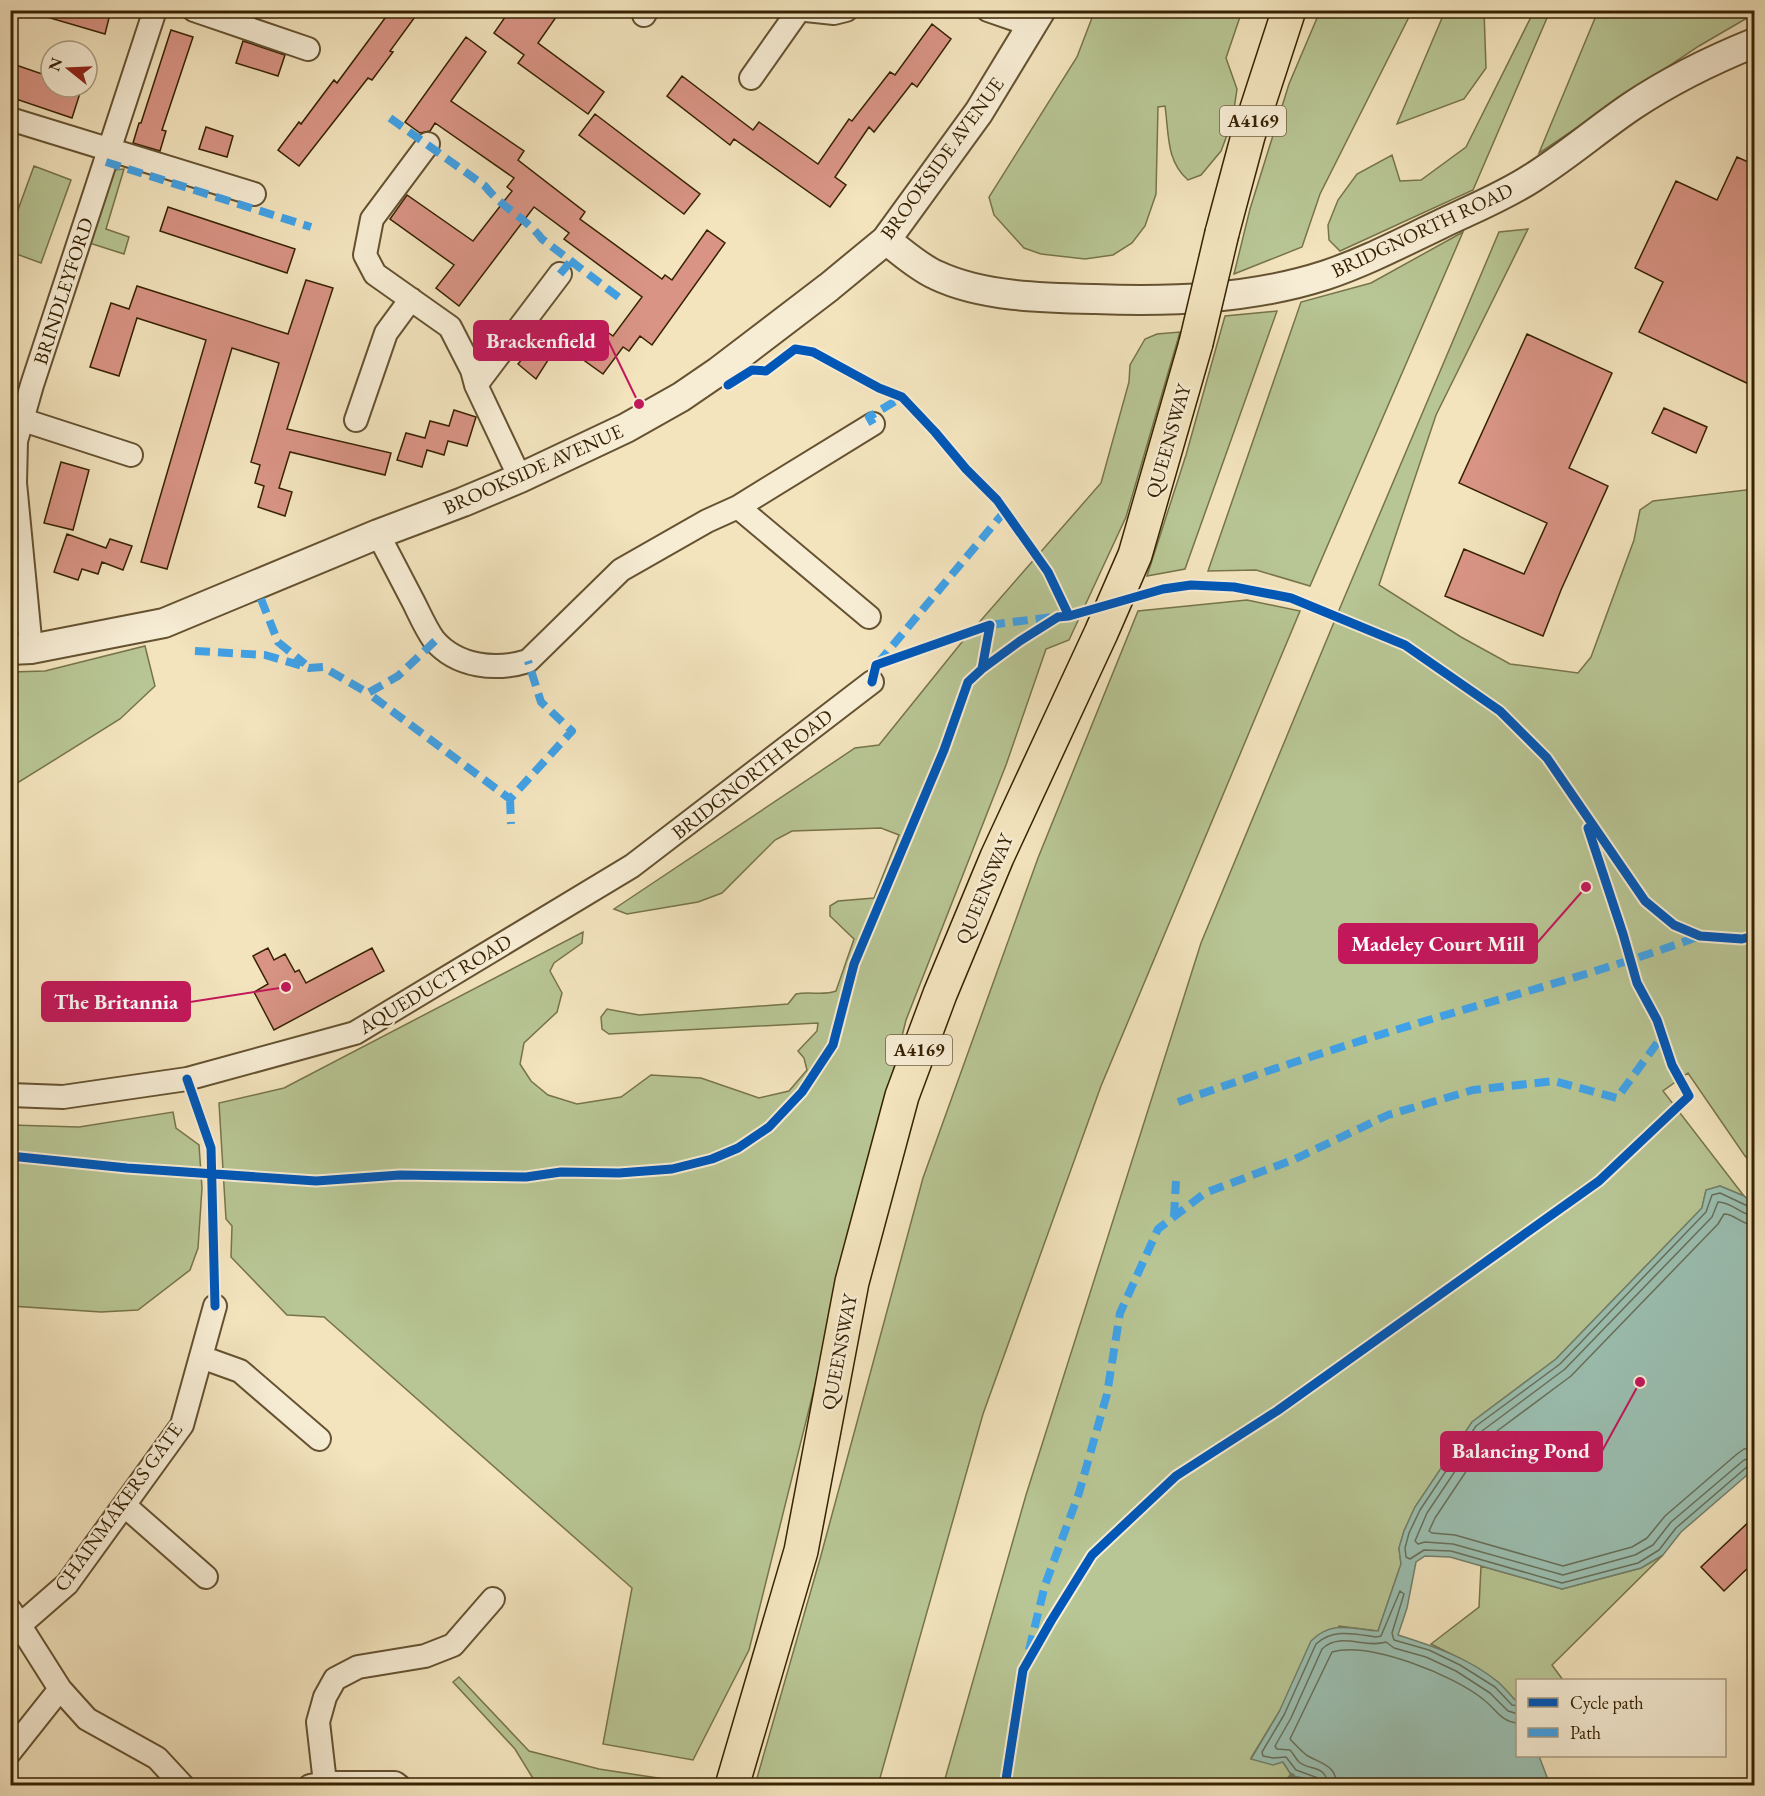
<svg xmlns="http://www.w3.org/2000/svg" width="1765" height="1796" viewBox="0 0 1765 1796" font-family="'EB Garamond',serif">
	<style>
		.green { fill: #b8c594; stroke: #77744b; stroke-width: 1.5 }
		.water { fill: #9bbfb1; stroke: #73806b; stroke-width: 1.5 }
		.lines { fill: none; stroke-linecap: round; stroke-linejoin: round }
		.shore { stroke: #68705a; stroke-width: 1.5 }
		.stream { stroke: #73806b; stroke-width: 6 }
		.building { fill: #d99485; stroke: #362202; stroke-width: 1.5 }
		.minor-casing { stroke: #655231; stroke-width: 26 }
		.tertiary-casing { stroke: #655231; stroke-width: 32 }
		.primary-casing { stroke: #362202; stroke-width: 36 }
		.minor { stroke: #f7edd5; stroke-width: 22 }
		.tertiary { stroke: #f7edd5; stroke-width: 28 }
		.primary { stroke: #f3e4be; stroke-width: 33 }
		.primary-bridge-casing { stroke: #362202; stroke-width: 36; stroke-linecap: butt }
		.primary-bridge { stroke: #f3e4be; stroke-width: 33 }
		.quiet { stroke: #3fa2e9; stroke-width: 8; stroke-dasharray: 15 8; stroke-linecap: butt }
		.cycleway-casing { stroke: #f7edd5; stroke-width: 13 }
		.cycleway { stroke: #0057b8; stroke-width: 9 }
		.labels { text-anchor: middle; stroke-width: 4.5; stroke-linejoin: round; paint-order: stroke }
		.shield { fill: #f7edd5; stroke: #705f41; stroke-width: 1.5 }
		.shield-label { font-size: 18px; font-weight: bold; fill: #362202 }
		.street-label { font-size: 20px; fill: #362202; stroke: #f7edd5 }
		.leader { fill: none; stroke: #c2185b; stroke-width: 2 }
		.callout-dot { fill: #c2185b; stroke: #f7edd5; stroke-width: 2 }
		.callout { fill: #c2185b; stroke: #c2185b; stroke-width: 2 }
		.callout-label { font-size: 21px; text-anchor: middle; font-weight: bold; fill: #fff }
	</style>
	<rect width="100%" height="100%" fill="#f3e4be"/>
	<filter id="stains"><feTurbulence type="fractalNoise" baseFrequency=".00333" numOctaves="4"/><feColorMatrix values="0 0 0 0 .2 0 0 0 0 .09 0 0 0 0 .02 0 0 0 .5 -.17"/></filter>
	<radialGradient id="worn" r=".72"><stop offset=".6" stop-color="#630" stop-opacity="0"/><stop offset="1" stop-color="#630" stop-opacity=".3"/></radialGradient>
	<path class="green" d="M 1095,10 L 1242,11 L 1226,58 L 1237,89 L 1232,122 L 1221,151 L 1201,175 L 1188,180 C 1166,161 1169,134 1165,106 L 1158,107 L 1156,194 L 1145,226 L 1132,243 L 1113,255 L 1085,259 L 1041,254 L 1024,248 L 994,215 L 989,197 L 1077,57 Z
		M 1320,11 L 1412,11 L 1320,194 L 1302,247 L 1234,274 L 1250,209 L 1289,84 Z
		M 1445,11 L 1484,11 L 1486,68 L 1464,99 L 1397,124 Z
		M 1534,11 L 1550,11 L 1473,190 L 1340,251 L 1329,240 L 1328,225 L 1338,200 L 1357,174 L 1392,155 L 1400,181 L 1421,180 L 1466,147 Z
		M 1598,11 L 1754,11 L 1754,14 L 1699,46 L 1539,153 Z
		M 34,166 L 71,180 L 41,263 L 11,252 L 11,229 Z
		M 124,169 L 106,229 L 129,237 L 124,254 L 80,240 L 103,171 Z
		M 1528,229 L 1436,415 L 1379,585 L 1461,637 L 1510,664 L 1578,673 L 1591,657 L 1634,540 L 1640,510 L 1653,501 L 1754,489 L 1754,1165 L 1745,1156 L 1688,1073 L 1663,1091 L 1744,1196 L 1720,1186 L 1706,1190 L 1702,1208 L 1556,1359 L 1472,1422 L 1415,1507 L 1404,1531 L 1399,1548 L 1401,1564 L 1378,1631 L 1339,1626 L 1279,1712 L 1251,1758 L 1283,1762 L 1292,1776 L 1303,1778 L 1320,1785 L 943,1786 L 1026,1495 L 1201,943 L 1342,603 L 1499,232 Z
		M 1463,232 L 1310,586 L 1256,570 L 1208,571 L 1301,302 L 1371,283 Z
		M 1277,311 L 1185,569 L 1147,576 L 1186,455 L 1225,316 Z
		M 1180,332 L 1126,517 L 1069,640 L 1046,649 L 1006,765 L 906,1020 L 749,1650 L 693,1760 L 603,1744 L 632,1588 L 324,1317 L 287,1315 L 231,1257 L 232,1226 L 226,1219 L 219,1103 L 284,1088 L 583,932 L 582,943 L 554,963 L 550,971 L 562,993 L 557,1012 L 524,1043 L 520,1064 L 531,1081 L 548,1095 L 577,1104 L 621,1097 L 651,1075 L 701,1078 L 759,1098 L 789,1091 L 807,1070 L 804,1058 L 798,1051 L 817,1031 L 818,1023 L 609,1034 L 602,1029 L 601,1017 L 607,1009 L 639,1015 L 788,1004 L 796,994 C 810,991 823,996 836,991 L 854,939 L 830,916 L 830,906 L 838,901 L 874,898 L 899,835 L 881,828 L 792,831 L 775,840 L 722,893 L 698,902 L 627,914 L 614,909 L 855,748 L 879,745 L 962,642 L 1101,483 L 1129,382 L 1130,365 L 1145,339 L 1157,334 Z
		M 1247,600 L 1300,611 L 1101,1086 L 983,1414 L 878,1785 L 755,1785 L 820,1559 L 923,1178 L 1038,858 L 1138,611 Z
		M 145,646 L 155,686 L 120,719 L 11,787 L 11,672 L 45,671 Z
		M 173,1112 L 176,1128 L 199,1145 L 202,1188 L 198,1248 L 190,1270 L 138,1310 L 101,1312 L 11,1306 L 11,1125 L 79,1127 Z
		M 1663,1555 L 1552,1665 L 1563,1680 L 1518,1680 L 1517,1702 L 1498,1682 L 1463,1660 L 1431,1644 L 1479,1607 L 1481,1566 L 1562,1589 L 1641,1568 Z
		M 459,1677 L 529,1751 L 599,1769 L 671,1780 L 685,1785 L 537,1785 L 515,1749 L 453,1682 Z"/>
	<path class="water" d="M 1720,1186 L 1744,1196 L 1754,1205 L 1754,1469 L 1681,1532 L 1663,1555 L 1641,1568 L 1562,1589 L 1450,1557 L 1425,1556 L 1416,1562 L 1407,1608 L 1398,1635 C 1433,1646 1469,1658 1498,1682 C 1505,1688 1511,1696 1517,1702 L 1518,1756 L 1539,1756 L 1550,1785 L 1320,1785 L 1304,1778 L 1292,1776 L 1283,1762 L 1273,1765 L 1251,1759 L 1279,1712 L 1311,1641 C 1332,1620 1352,1629 1378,1631 L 1401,1564 L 1399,1548 L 1404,1531 L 1415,1507 L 1472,1422 L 1556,1359 L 1702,1208 L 1706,1190 Z"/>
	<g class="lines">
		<path class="shore" d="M 1754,1209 L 1720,1193 L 1712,1195 L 1706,1212 L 1560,1364 L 1476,1426 L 1420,1510 L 1409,1533 L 1405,1548 L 1406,1557 L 1410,1559 L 1424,1550 L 1451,1551 L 1562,1583 L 1638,1563 L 1659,1550 L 1676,1528 L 1748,1466 L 1754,1464
			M 1754,1216 C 1741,1215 1732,1202 1718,1202 L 1712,1217 L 1565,1369 L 1482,1431 L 1427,1513 L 1415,1541 L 1418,1544 L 1425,1542 L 1453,1544 L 1563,1575 L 1635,1555 L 1653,1545 L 1671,1522 L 1744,1460 L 1754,1457
			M 1754,1225 C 1742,1225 1735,1214 1724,1214 L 1718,1224 L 1571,1376 L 1489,1437 L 1435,1518 L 1429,1531 L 1432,1533 L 1455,1535 L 1563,1566 L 1632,1547 L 1647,1538 L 1665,1516 L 1737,1454 L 1744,1449 L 1754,1448
			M 1321,1786 L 1318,1778 L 1296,1770 L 1286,1757 L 1273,1758 L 1263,1756 L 1262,1752 L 1284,1715 L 1316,1644 C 1333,1628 1355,1634 1376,1637 L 1381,1636 L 1400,1591 L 1404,1594 L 1392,1633 L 1394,1640 L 1429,1650 L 1460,1665 L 1495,1687 L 1512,1705 L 1518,1706
			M 1328,1786 C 1327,1764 1309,1771 1299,1762 C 1295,1758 1294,1754 1290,1750 L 1277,1749 L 1275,1746 L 1291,1718 L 1322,1649 C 1340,1631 1365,1649 1386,1642 L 1394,1648 L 1426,1657 L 1456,1671 L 1490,1693 L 1508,1711 L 1518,1714
			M 1337,1786 C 1336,1765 1322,1764 1308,1756 C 1304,1754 1293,1742 1290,1739 L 1332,1652 C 1369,1641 1454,1675 1484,1700 C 1496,1709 1501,1722 1518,1723"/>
		<path class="stream" d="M 1284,1786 L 1292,1776"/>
	</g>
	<path class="building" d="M 41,10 L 111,10 L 105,34 L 40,15 Z
		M 391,10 L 420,10 L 390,51 L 393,52 L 372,80 L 368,78 L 299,166 L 278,150 L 299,122 L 301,124 L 334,80 L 337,83 Z
		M 510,10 L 561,10 L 538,43 L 604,92 L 588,114 L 518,63 L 524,55 L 494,33 Z
		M 932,24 L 951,39 L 917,87 L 912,83 L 874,132 L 869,127 L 835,177 L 846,185 L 830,207 L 734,139 L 730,145 L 667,96 L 682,76 L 753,130 L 759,122 L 818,164 L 849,119 L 852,121 L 890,72 L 895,75 Z
		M 171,30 L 193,37 L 162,130 L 166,131 L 160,151 L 133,143 L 139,123 L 141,123 Z
		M 466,37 L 486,52 L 451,101 L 524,151 L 518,160 L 585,212 L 580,219 L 662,279 L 665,275 L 672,280 L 707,230 L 725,243 L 652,345 L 640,336 L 629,351 L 623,347 L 603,374 L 585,361 L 606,331 L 613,336 L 642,297 L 564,239 L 569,233 L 534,207 L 459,306 L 436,288 L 454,265 L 390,219 L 407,195 L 473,241 L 512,191 L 507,187 L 514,178 L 435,123 L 430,131 L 420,133 L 405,122 Z
		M 243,41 L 285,55 L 278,76 L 236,63 Z
		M 10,63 L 51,77 L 51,87 L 82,87 L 72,118 L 10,97 Z
		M 595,114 L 700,194 L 684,214 L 579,135 Z
		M 206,127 L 233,136 L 227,157 L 199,149 Z
		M 1737,157 L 1755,165 L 1755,387 L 1639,332 L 1663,282 L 1635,268 L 1676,181 L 1717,200 Z
		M 168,207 L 295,249 L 287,273 L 160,231 Z
		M 306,280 L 333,288 L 287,429 L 391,453 L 385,475 L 290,452 L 279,488 L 292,492 L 285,516 L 258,507 L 264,486 L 255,483 L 260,465 L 251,462 L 279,363 L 232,348 L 167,569 L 141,562 L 206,340 L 137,318 L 119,376 L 90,367 L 111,303 L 129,309 L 137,286 L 288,334 Z
		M 1527,334 L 1612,373 L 1569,468 L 1608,486 L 1561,590 L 1543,636 L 1445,596 L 1464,549 L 1524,574 L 1547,523 L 1459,483 Z
		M 537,341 L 552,354 L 536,379 L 518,364 Z
		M 1664,408 L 1707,427 L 1696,453 L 1652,433 Z
		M 454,410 L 476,417 L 467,446 L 448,441 L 444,455 L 427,450 L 422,467 L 397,460 L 406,433 L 425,438 L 430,421 L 449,426 Z
		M 61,462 L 89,470 L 73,530 L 44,523 Z
		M 67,534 L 106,548 L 110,539 L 132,546 L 123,570 L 102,562 L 98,574 L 82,569 L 78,580 L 54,572 Z
		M 268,948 L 274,960 L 285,954 L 295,972 L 299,970 L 306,983 L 372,948 L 384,971 L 274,1030 L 254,992 L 268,984 L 253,956 Z
		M 1755,1516 L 1755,1561 L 1724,1591 L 1701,1567 Z"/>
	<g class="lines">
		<defs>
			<path id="minor" d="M 194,10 L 308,49
				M 806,10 L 834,13 L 846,10
				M 988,10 L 1034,26
				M 644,15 L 647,10
				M 751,78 L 799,10
				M 10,119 L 254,194
				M 428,144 L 372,219 L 365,255 L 375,274 L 450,327 L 472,370 L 476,385 L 520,478
				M 476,385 L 560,274
				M 23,420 L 131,455
				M 356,420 L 386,333 L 411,299
				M 738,507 L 869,617
				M 378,534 C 390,557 402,580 414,603 C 420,615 426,629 434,640 C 457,667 496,671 528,661 L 621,570 L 707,521 L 738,507 L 873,424
				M 31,649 L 15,483 L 16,441 L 32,385 L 155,10
				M 10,1095 L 63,1097 L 187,1079 L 355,1033 L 632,866 L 872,682
				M 201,1357 L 240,1371 L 319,1439
				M 124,1505 L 206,1577
				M 10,1610 L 60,1689 L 87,1719 L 157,1758 L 183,1786
				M 20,1625 L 67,1584 L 182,1425 L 215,1306
				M 10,1752 L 60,1689
				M 325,1783 L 318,1722 L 325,1697 L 335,1679 L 358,1667 L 425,1656 L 453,1645 L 493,1599
				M 310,1786 L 325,1783 L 395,1783 L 399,1786"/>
			<path id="tertiary" d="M 886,240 C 902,252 918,267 936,275 C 982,297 1045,298 1095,299 C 1172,302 1252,299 1326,275 C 1365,262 1401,243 1439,225 C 1470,210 1503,197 1532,178 C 1567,156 1598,129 1632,106 C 1671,80 1712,60 1754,43
				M 10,650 L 31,649 L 164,623 L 378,534 L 463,502 L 520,478 L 626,428 L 681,397 L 719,371 L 829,287 L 886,240 L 979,112 L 1041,10"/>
			<path id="primary" d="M 1222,233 L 1248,136 L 1289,10
				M 732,1786 L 801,1551 L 852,1282 L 902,1096 L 940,994 L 997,857 L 1101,633 L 1135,555 L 1196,343"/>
		</defs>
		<use href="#minor" class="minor-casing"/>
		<use href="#tertiary" class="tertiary-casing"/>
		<use href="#primary" class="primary-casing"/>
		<use href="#minor" class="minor"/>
		<use href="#tertiary" class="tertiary"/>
		<use href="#primary" class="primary"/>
		<defs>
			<path id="primary-bridge" d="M 1196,343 L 1222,233"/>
		</defs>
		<use href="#primary-bridge" class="primary-bridge-casing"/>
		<use href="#primary-bridge" class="primary-bridge"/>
		<path class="quiet" d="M 390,118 L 485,186 C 501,207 526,218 542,239 L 621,299
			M 106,162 L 311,227
			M 560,274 L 571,261
			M 873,424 L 869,417 L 902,397
			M 261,599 L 278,642 L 305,664
			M 990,625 L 1052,617
			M 435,641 L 398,676 L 368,693 L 510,799 L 572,731 L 541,702 L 528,661
			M 195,651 L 265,655 L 309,668 L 323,667 L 368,693
			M 878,663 L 1005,511
			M 510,799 L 511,824
			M 1178,1102 C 1260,1073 1342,1046 1425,1021 C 1517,994 1610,969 1700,936
			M 1174,1217 L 1176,1181
			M 1029,1650 L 1045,1585 L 1079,1493 L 1107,1394 L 1120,1313 L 1158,1229 L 1205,1193 L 1295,1159 L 1388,1115 L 1473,1090 L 1554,1081 L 1617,1098 L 1663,1035
			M 696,1781 L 709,1786"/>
		<defs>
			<path id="cycleway" d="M 728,385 L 752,370 L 766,371 L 795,349 L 813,352 L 879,388 L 902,397 L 935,432 L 966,469 L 997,500 L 1048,572 L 1069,616
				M 872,682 L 876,665 L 990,625 L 982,669
				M 187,1079 L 211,1148 L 215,1306
				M 10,1156 L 127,1168 L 316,1181 L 400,1175 L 526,1177 L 561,1172 L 619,1173 L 672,1169 L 712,1159 L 738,1148 L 769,1127 L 802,1092 L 833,1045 L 854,964 L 944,750 L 968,682 L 982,669 L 1020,641 L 1058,617 L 1069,616 L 1163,589 L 1191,585 L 1234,587 L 1291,598 L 1405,645 L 1500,711 L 1547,758 L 1645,901 L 1674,925 L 1700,936 L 1742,939 L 1754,936
				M 1005,1786 L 1023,1670 L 1051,1621 L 1092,1555 L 1176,1476 L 1277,1411 L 1599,1181 L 1689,1096 L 1672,1065 L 1657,1020 L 1637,983 L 1623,934 L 1588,828"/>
		</defs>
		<use href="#cycleway" class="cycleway-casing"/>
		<use href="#cycleway" class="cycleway"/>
	</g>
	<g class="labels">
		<g class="shield">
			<rect x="1220" y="106" width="66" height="30" rx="4.5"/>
			<rect x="886" y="1035" width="66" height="30" rx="4.5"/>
		</g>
		<g class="shield-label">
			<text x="1253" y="127">A4169</text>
			<text x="919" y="1056">A4169</text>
		</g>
		<g class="street-label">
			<text transform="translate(942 158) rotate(-54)" y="7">BROOKSIDE AVENUE</text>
			<text transform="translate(1422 230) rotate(-25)" y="7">BRIDGNORTH ROAD</text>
			<text transform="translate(63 291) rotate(-72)" y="7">BRINDLEYFORD</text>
			<text transform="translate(1168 441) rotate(-74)" y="7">QUEENSWAY</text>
			<text transform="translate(533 469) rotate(-24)" y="7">BROOKSIDE AVENUE</text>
			<text transform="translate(752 774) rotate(-38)" y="7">BRIDGNORTH ROAD</text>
			<text transform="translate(984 889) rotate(-67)" y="7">QUEENSWAY</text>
			<text transform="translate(435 984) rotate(-31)" y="7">AQUEDUCT ROAD</text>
			<text transform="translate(839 1352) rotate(-79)" y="7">QUEENSWAY</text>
			<text transform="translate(118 1507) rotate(-54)" y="7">CHAINMAKERS GATE</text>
		</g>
	</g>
	<path class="leader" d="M639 404L608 340M1586 887L1537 943M286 987L190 1002M1640 1382L1602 1451"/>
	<g class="callout-dot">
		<circle cx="639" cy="404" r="6"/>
		<circle cx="1586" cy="887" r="6"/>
		<circle cx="286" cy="987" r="6"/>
		<circle cx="1640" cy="1382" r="6"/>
	</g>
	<g class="callout">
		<rect x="474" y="321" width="134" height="39" rx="6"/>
		<rect x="1339" y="924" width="198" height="39" rx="6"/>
		<rect x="42" y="982" width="148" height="39" rx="6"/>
		<rect x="1441" y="1432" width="161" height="39" rx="6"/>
	</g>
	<g class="callout-label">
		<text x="541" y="348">Brackenfield</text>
		<text x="1438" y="951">Madeley Court Mill</text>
		<text x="116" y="1009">The Britannia</text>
		<text x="1521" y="1458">Balancing Pond</text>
	</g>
	<rect width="1765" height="1796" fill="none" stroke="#f3e4be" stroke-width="36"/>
	<rect x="12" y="12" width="1741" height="1772" fill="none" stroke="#362202" stroke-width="3"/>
	<rect x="18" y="18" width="1729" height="1760" fill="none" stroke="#362202" stroke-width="1.5"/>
	<rect x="1516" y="1679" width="210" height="78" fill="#f7edd5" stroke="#aa9c81" stroke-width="1.5"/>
	<rect x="1528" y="1698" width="30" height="9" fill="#0057b8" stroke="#aa9c81" stroke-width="1.5"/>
	<text x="1570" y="1709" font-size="18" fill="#362202">Cycle path</text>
	<rect x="1528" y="1728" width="30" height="9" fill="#3fa2e9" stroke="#aa9c81" stroke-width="1.5"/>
	<text x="1570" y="1739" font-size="18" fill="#362202">Path</text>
	<g transform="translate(69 69) rotate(288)"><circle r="28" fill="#f7edd5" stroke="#aa9c81" stroke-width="1.5"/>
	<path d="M0-4.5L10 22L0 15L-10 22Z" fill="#8f2418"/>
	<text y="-9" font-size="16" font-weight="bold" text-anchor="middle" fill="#362202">N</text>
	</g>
	<rect width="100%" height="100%" filter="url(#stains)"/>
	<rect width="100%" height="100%" fill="url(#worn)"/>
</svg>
